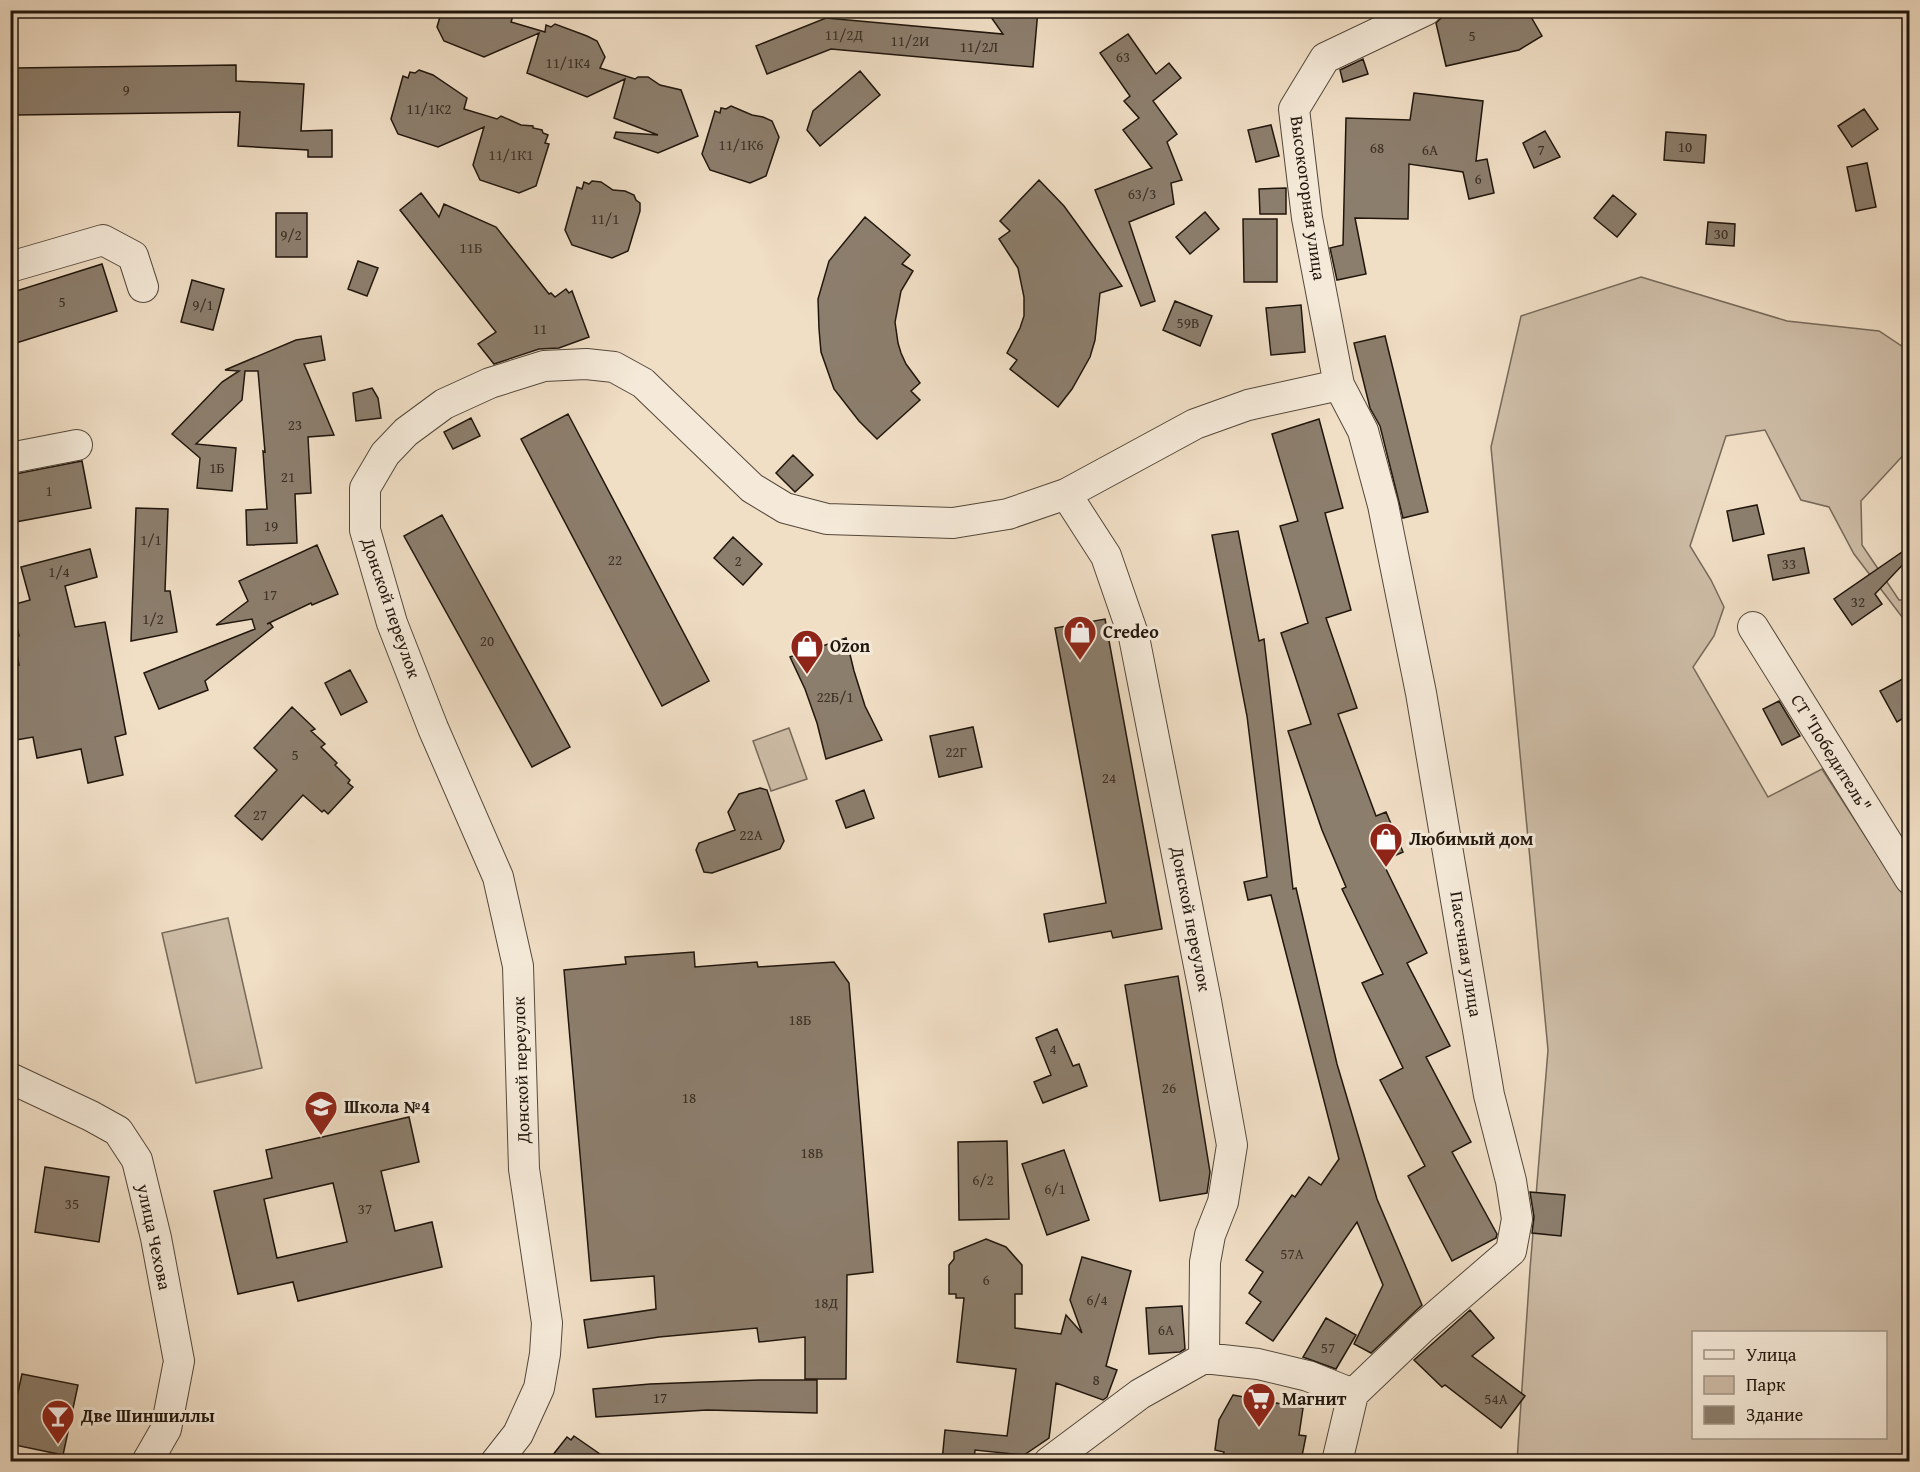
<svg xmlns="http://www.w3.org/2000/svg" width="1920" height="1472" viewBox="0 0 1920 1472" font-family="'Gentium Book Plus',serif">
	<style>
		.green { fill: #cdbca6; stroke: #76695a; stroke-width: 1.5; fill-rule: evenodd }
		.building { fill: #8c7e6d; stroke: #20160d; stroke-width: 1.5; fill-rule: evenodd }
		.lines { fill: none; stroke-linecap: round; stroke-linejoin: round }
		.minor-casing { stroke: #54483b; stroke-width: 32 }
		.minor { stroke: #f5ead9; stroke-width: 30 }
		.labels { text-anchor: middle; stroke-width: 6; stroke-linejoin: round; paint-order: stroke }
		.number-label { font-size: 15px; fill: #3b3025 }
		.street-label { font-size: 18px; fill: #20160d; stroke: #f5ead9 }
		.poi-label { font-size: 18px; font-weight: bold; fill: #20160d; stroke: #f5ead9; text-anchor: start }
	</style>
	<rect width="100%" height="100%" fill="#f0dec5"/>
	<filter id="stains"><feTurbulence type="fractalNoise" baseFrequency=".00333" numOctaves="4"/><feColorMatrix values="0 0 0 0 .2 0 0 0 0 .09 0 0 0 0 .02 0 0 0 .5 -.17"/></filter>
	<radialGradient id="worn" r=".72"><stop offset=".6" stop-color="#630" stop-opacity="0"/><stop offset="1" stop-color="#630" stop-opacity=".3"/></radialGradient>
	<path class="green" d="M 1641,277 L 1787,321 L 1879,331 L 1909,351 L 1909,449 L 1861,501 L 1862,545 L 1899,600 L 1909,600 L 1909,626 L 1854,554 L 1829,507 L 1801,500 L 1765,430 L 1726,436 L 1690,546 L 1711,580 L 1724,607 L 1714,636 L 1693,667 L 1768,797 L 1822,769 L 1909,904 L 1909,1461 L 1517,1461 L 1530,1269 L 1548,1050 L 1491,447 L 1521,316 ZM 1694,1332 L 1886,1332 L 1886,1438 L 1694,1438 Z
		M 789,728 L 807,779 L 771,791 L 753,741 Z
		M 228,918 L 262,1068 L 196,1083 L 162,933 Z"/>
	<path class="building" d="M 442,10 L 515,10 L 511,22 L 545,32 L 546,25 L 551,27 L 555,24 L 587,36 L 597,41 L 605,57 L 600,68 L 635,79 L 638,77 L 648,77 L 660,85 L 681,90 L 698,136 L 658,153 L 614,138 L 616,132 L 658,135 L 614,118 L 625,79 L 587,97 L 527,73 L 539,33 L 484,57 L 444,41 L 437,27 Z
		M 986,10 L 1038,10 L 1033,67 L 831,49 L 767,74 L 756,46 L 826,18 L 1003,34 Z
		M 1457,10 L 1527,10 L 1542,36 L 1519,50 L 1446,66 L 1436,23 L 1441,18 Z
		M 1128,34 L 1156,74 L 1169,63 L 1181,78 L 1153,101 L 1177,134 L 1167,142 L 1182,180 L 1171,183 L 1174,204 L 1129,222 L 1155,301 L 1141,306 L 1095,190 L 1152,168 L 1123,130 L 1139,118 L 1124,101 L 1130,96 L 1100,53 Z
		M 1363,59 L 1368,74 L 1343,82 L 1340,70 Z
		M 236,65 L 236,81 L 304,84 L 301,131 L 332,130 L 332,157 L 308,157 L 308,150 L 238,146 L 240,112 L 16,115 L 15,68 Z
		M 419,70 L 433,75 L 467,98 L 464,109 L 497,119 L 501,116 L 521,125 L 533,126 L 533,128 L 542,130 L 543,133 L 548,135 L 545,143 L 549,144 L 536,186 L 519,193 L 480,180 L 473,165 L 484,127 L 438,147 L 398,134 L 391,119 L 403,76 L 408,78 L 410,72 L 415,73 Z
		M 860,71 L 880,95 L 820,146 L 807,130 L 813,111 Z
		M 1414,93 L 1483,101 L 1476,161 L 1487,159 L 1494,193 L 1469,199 L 1463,172 L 1409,164 L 1408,219 L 1355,218 L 1366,274 L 1337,280 L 1330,248 L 1343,245 L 1346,118 L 1410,120 Z
		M 731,106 L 752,115 L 763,117 L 772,121 L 779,137 L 766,176 L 750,183 L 710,170 L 702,154 L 715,111 L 720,113 L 721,108 L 726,109 Z
		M 1864,109 L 1878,129 L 1852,147 L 1838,126 Z
		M 1271,125 L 1279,156 L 1256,162 L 1248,130 Z
		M 1545,131 L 1560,157 L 1534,168 L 1523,143 Z
		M 1666,132 L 1706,135 L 1704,163 L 1664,160 Z
		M 1867,163 L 1876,207 L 1856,211 L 1847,167 Z
		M 1039,180 L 1064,206 L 1122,286 L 1100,293 L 1095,340 L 1090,357 L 1072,389 L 1058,407 L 1010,369 L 1017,360 L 1007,353 L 1020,328 L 1024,316 L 1024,297 L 1018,268 L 999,239 L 1010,231 L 1000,221 Z
		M 592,181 L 601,182 L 613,190 L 625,191 L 634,195 L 636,200 L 640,203 L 640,211 L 628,251 L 612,258 L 572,245 L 565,230 L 577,187 L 582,189 L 584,182 L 589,184 Z
		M 1286,188 L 1286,214 L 1260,214 L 1259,189 Z
		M 421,193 L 439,217 L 444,204 L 496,227 L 549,294 L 551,293 L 555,297 L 566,289 L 569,293 L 572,291 L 589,337 L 559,348 L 539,349 L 494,364 L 478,344 L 496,332 L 400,210 Z
		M 1613,195 L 1636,214 L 1617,237 L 1594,218 Z
		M 1205,212 L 1219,229 L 1190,254 L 1176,237 Z
		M 276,213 L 307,213 L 307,257 L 276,257 Z
		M 865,217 L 910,255 L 902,264 L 913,271 L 901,291 L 895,322 L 898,343 L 901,353 L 906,364 L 920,383 L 911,391 L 920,400 L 877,439 L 859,421 L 834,389 L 821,352 L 819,329 L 818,299 L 829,261 Z
		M 1243,219 L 1277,219 L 1277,282 L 1244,282 Z
		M 1708,222 L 1735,224 L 1734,246 L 1706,244 Z
		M 358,261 L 378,268 L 367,296 L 348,289 Z
		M 102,264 L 117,311 L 10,345 L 10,293 Z
		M 192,280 L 224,289 L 213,330 L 181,322 Z
		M 1175,301 L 1212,316 L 1200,346 L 1163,330 Z
		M 1301,305 L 1305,352 L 1271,355 L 1266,308 Z
		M 321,336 L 325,360 L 304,364 L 334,435 L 308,437 L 311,493 L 295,494 L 297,543 L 247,545 L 246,510 L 267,509 L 263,451 L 265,452 L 258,371 L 245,371 L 242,400 L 196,444 L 236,448 L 232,491 L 197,488 L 200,458 L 172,434 L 222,382 L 239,371 L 225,370 L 296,340 Z
		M 1385,336 L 1428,512 L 1403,518 L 1380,426 L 1370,408 L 1354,343 Z
		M 372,388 L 378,398 L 381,418 L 356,421 L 353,393 Z
		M 568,414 L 709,681 L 662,706 L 521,439 Z
		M 471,418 L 480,436 L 453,449 L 444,432 Z
		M 1319,419 L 1343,508 L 1325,513 L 1351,610 L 1326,618 L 1357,708 L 1338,714 L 1376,816 L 1386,812 L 1403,852 L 1382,861 L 1427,953 L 1407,963 L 1450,1046 L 1426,1057 L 1471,1142 L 1452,1152 L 1497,1234 L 1496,1238 L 1452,1261 L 1408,1176 L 1425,1166 L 1380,1080 L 1403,1068 L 1362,983 L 1383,974 L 1342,889 L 1346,887 L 1322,830 L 1288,731 L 1311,724 L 1281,633 L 1308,623 L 1280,526 L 1298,521 L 1272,434 Z
		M 793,455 L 813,475 L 795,492 L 776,473 Z
		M 82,461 L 91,508 L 10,523 L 10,475 Z
		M 1757,505 L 1764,534 L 1733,541 L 1727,511 Z
		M 136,508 L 168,509 L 165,591 L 170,591 L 177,632 L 131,641 Z
		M 442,515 L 570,747 L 532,767 L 404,536 Z
		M 1238,531 L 1259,641 L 1264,639 L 1293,889 L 1296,888 L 1337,1064 L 1377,1199 L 1422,1305 L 1371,1353 L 1354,1344 L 1383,1285 L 1357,1222 L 1273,1341 L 1246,1323 L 1261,1302 L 1249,1293 L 1263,1272 L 1246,1260 L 1292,1195 L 1295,1197 L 1309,1177 L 1321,1185 L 1339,1159 L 1271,895 L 1248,900 L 1244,882 L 1267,877 L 1247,716 L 1212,535 Z
		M 733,537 L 762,564 L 743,585 L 714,558 Z
		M 317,545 L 338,594 L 312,605 L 311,603 L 267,624 L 270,623 L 273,627 L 205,681 L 208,690 L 159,709 L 144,673 L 255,629 L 252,619 L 216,625 L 248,601 L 239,581 Z
		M 1804,548 L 1809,573 L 1773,580 L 1768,555 Z
		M 90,549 L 97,577 L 65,586 L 75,627 L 105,622 L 126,734 L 115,737 L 123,775 L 88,783 L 81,749 L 37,758 L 33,737 L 10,741 L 10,666 L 19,665 L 14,637 L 19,636 L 12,605 L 30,600 L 21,567 Z
		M 1905,550 L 1910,557 L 1875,594 L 1882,604 L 1852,625 L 1834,599 Z
		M 1105,619 L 1162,929 L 1113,938 L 1111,931 L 1049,942 L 1044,914 L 1106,903 L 1055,628 Z
		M 846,638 L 854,671 L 865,706 L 882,740 L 826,759 L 817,723 L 805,689 L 790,657 Z
		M 350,670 L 367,702 L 341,715 L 325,683 Z
		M 1910,675 L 1910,714 L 1897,722 L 1880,691 Z
		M 1779,701 L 1800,736 L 1782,745 L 1763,709 Z
		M 292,707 L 315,729 L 311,731 L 325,744 L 321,747 L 337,763 L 335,765 L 350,780 L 348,783 L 353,787 L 328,814 L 324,810 L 322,812 L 303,795 L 262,840 L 235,816 L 277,770 L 254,748 Z
		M 973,727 L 982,767 L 939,777 L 930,736 Z
		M 760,788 L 767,790 L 784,841 L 780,849 L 712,873 L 704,872 L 696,850 L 699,843 L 735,830 L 728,812 L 739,794 Z
		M 864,790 L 874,818 L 846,828 L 836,801 Z
		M 694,952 L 695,967 L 757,962 L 758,967 L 834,962 L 849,983 L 873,1272 L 847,1275 L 846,1379 L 805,1379 L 805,1337 L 759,1342 L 757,1328 L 659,1337 L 588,1348 L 584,1320 L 656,1309 L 654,1276 L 591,1281 L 564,970 L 626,964 L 625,957 Z
		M 1178,976 L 1210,1172 L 1207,1193 L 1160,1201 L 1125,985 Z
		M 1057,1029 L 1073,1066 L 1079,1064 L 1087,1086 L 1043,1103 L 1034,1082 L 1051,1075 L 1036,1038 Z
		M 409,1117 L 419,1162 L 381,1171 L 395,1231 L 432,1222 L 442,1267 L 298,1301 L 293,1282 L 238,1294 L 214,1191 L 272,1178 L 266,1150 ZM 333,1183 L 347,1242 L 277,1258 L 264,1199 Z
		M 1007,1141 L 1009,1219 L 959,1220 L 958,1142 Z
		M 1064,1150 L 1089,1220 L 1047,1235 L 1022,1164 Z
		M 45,1167 L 109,1177 L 99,1242 L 35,1232 Z
		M 1530,1192 L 1565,1195 L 1561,1236 L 1532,1233 L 1534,1217 Z
		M 986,1239 L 1006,1247 L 1022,1265 L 1022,1294 L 1015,1294 L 1015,1328 L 1061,1334 L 1066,1315 L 1082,1333 L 1070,1300 L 1082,1257 L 1131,1271 L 1106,1366 L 1117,1370 L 1107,1397 L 1103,1400 L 1056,1383 L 1049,1438 L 1024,1455 L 975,1450 L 974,1461 L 942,1461 L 945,1430 L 1007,1436 L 1016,1369 L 957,1362 L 964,1298 L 956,1298 L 956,1294 L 949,1294 L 949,1265 L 954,1259 L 954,1252 Z
		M 1182,1306 L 1185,1349 L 1180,1352 L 1149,1354 L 1146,1308 Z
		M 1470,1310 L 1494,1338 L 1472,1356 L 1525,1396 L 1501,1428 L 1445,1385 L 1442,1387 L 1414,1360 Z
		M 1326,1318 L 1356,1335 L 1336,1369 L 1303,1357 Z
		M 22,1374 L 78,1385 L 63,1455 L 10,1444 L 10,1428 Z
		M 759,1380 L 817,1380 L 817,1413 L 707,1410 L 596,1417 L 593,1389 L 650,1384 Z
		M 1233,1395 L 1303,1408 L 1299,1435 L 1306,1436 L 1301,1461 L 1272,1461 L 1246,1457 L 1246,1461 L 1222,1461 L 1224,1452 L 1215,1450 L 1219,1420 Z
		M 574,1436 L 610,1461 L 548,1461 L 567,1437 L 571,1440 Z"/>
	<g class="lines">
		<defs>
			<path id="minor" d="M 10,267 L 103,240 L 133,256 L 143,287
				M 10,458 L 77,445
				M 1066,494 L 1106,556 L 1134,637 L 1206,1001 L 1232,1145 L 1223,1202 L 1210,1235 L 1205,1262 L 1204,1358
				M 1753,627 L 1910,879
				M 10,1078 L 91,1116 L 118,1131 L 137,1160 L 156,1238 L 179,1361 L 166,1429 L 147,1462
				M 496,1462 L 518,1434 L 539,1388 L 545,1354 L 547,1323 L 524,1169 L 518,966 L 498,877 L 433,728 L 392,623 L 365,530 L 365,488 L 385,454 L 406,432 L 444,404 L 490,383 L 544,366 L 586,364 L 614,367 L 643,383 L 752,488 L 785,508 L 827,519 L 953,523 L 1008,514 L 1066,494 L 1195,424 L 1248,405 L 1339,385
				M 1049,1462 L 1140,1394 L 1204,1358 L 1258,1364 L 1308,1376 L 1353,1394
				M 1337,1462 L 1353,1394 L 1422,1328 L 1511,1251 L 1517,1219 L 1511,1181 L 1489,1095 L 1421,693 L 1383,505 L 1363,431 L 1339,385 L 1307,218 L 1294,109 L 1325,58 L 1426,10"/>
		</defs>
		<use href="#minor" class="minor-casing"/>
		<use href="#minor" class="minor"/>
	</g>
	<defs>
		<symbol id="shop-pin" viewBox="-11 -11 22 30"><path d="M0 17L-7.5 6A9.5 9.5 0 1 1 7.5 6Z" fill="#8f2418" stroke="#f5ead9"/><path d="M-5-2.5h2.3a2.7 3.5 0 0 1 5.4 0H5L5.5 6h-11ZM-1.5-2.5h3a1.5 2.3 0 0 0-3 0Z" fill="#fff"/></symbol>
		<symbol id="school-pin" viewBox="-11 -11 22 30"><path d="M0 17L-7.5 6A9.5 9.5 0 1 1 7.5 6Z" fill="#8f2418" stroke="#f5ead9"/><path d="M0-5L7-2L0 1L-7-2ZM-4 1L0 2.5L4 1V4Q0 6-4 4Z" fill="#fff"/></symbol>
		<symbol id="supermarket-pin" viewBox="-11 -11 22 30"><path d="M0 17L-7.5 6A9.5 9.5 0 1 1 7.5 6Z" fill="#8f2418" stroke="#f5ead9"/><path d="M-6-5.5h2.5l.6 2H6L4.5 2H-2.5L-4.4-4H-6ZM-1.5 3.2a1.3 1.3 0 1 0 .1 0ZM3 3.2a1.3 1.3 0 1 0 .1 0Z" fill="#fff"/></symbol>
		<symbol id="bar-pin" viewBox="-11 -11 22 30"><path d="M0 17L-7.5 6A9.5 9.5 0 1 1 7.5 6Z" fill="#8f2418" stroke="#f5ead9"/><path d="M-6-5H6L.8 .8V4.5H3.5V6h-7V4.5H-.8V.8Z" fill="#fff"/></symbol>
	</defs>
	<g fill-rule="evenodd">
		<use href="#shop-pin" x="1061" y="613" width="38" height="52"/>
		<use href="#shop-pin" x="788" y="627" width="38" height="52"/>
		<use href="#shop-pin" x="1367" y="820" width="38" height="52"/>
		<use href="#school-pin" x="302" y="1088" width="38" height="52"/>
		<use href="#supermarket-pin" x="1240" y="1380" width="38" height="52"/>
		<use href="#bar-pin" x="39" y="1397" width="38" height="52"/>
	</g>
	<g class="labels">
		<g class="number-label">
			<text x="844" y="40">11/2Д</text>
			<text x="1472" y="41">5</text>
			<text x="910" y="46">11/2И</text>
			<text x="979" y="52">11/2Л</text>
			<text x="1123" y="62">63</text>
			<text x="568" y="68">11/1К4</text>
			<text x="126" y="95">9</text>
			<text x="429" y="114">11/1К2</text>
			<text x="741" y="150">11/1К6</text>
			<text x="1685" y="152">10</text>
			<text x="1377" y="153">68</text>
			<text x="1430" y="155">6А</text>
			<text x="1541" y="155">7</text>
			<text x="511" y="160">11/1К1</text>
			<text x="1478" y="184">6</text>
			<text x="1142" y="199">63/3</text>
			<text x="605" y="224">11/1</text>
			<text x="1721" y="239">30</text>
			<text x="291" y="240">9/2</text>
			<text x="471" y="253">11Б</text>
			<text x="62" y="307">5</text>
			<text x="203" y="310">9/1</text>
			<text x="1188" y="328">59В</text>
			<text x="540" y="334">11</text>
			<text x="295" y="430">23</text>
			<text x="217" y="473">1Б</text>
			<text x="288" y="482">21</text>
			<text x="49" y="496">1</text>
			<text x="271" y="531">19</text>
			<text x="151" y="545">1/1</text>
			<text x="615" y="565">22</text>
			<text x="738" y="566">2</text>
			<text x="1789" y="569">33</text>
			<text x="59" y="577">1/4</text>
			<text x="270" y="600">17</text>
			<text x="1858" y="607">32</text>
			<text x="153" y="624">1/2</text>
			<text x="487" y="646">20</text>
			<text x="835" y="702">22Б/1</text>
			<text x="956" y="757">22Г</text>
			<text x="295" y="760">5</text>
			<text x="1109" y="783">24</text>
			<text x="260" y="820">27</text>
			<text x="751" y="840">22А</text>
			<text x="800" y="1025">18Б</text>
			<text x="1053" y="1054">4</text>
			<text x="1169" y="1093">26</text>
			<text x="689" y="1103">18</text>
			<text x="812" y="1158">18В</text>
			<text x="983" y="1185">6/2</text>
			<text x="1055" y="1194">6/1</text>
			<text x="72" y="1209">35</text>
			<text x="365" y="1214">37</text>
			<text x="1292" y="1259">57А</text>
			<text x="986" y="1285">6</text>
			<text x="1097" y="1305">6/4</text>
			<text x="826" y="1308">18Д</text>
			<text x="1166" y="1335">6А</text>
			<text x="1328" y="1353">57</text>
			<text x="1096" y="1385">8</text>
			<text x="660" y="1403">17</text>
			<text x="1496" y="1404">54А</text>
		</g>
		<g class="street-label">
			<text transform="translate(1308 198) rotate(82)" y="6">Высокогорная улица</text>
			<text transform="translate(391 608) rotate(71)" y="6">Донской переулок</text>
			<text transform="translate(1831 753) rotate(58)" y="6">СТ "Победитель"</text>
			<text transform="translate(1191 919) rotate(79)" y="6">Донской переулок</text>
			<text transform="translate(1466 954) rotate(81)" y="6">Пасечная улица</text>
			<text transform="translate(521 1070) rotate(-92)" y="6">Донской переулок</text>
			<text transform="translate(154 1237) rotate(78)" y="6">улица Чехова</text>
		</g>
		<g class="poi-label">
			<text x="1103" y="638">Credeo</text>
			<text x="830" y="652">Ozon</text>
			<text x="1409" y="845">Любимый дом</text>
			<text x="344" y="1113">Школа №4</text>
			<text x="1282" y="1405">Магнит</text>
			<text x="81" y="1422">Две Шиншиллы</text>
		</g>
	</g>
	<rect width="1920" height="1472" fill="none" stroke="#f0dec5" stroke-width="36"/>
	<rect x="12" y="12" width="1896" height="1448" fill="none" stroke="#20160d" stroke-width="3"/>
	<rect x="18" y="18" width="1884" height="1436" fill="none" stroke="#20160d" stroke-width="1.5"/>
	<rect x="1692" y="1331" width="195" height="108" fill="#f5ead9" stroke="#a09587" stroke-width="1.5"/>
	<rect x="1704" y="1350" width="30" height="9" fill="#f5ead9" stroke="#a09587" stroke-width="1.5"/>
	<text x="1746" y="1361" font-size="18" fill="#20160d">Улица</text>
	<rect x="1704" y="1376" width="30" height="18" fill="#cdbca6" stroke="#a09587" stroke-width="1.5"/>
	<text x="1746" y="1391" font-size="18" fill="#20160d">Парк</text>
	<rect x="1704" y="1406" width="30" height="18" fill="#8c7e6d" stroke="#a09587" stroke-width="1.5"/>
	<text x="1746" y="1421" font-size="18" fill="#20160d">Здание</text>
	<rect width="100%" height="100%" filter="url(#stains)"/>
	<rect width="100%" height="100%" fill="url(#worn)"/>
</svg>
